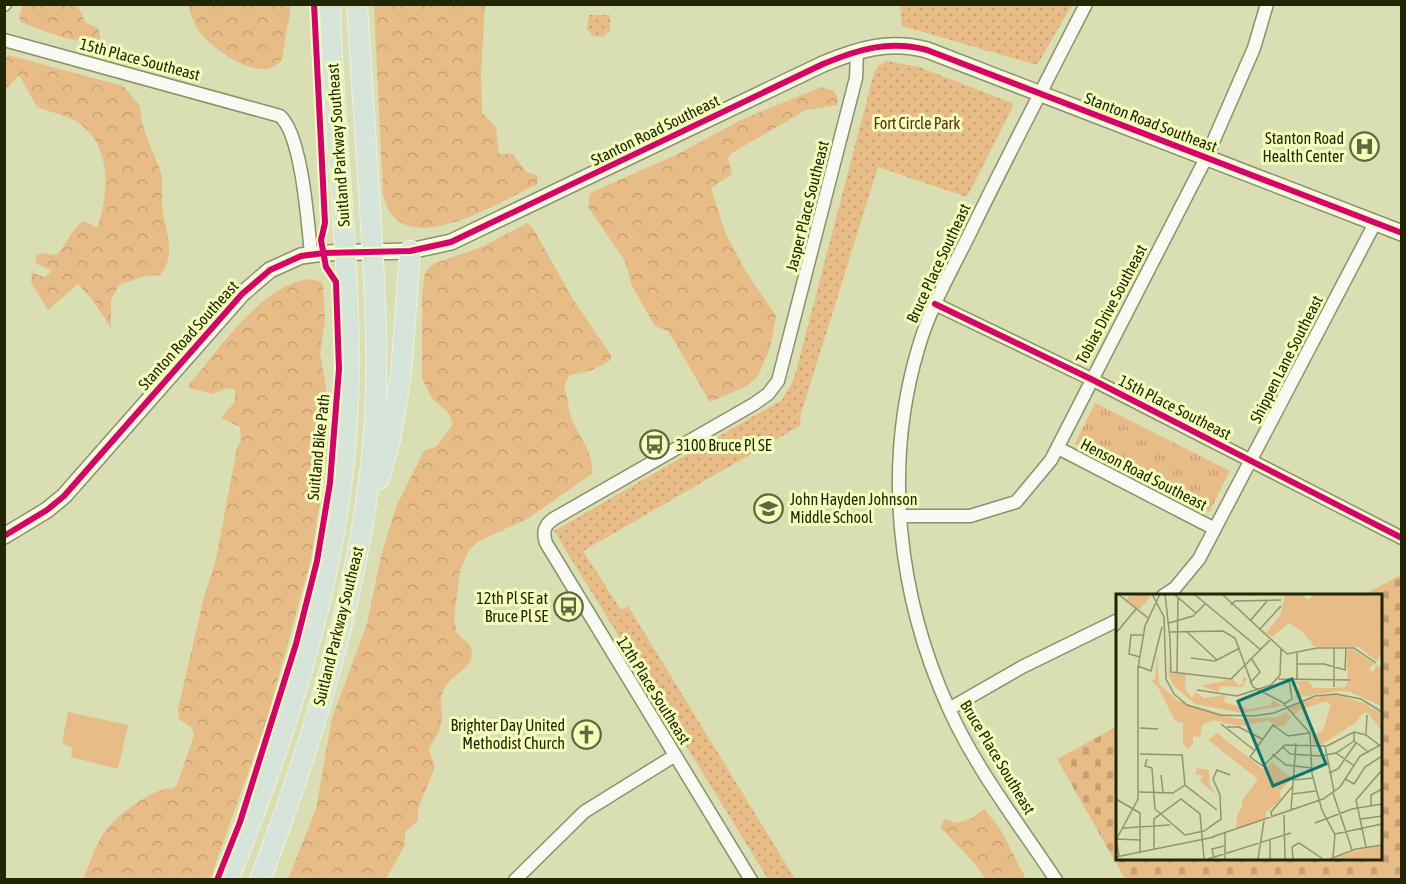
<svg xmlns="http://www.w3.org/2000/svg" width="1406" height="884" viewBox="0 0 1406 884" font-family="'Asap Condensed',sans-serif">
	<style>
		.grass { fill: url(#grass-tufts) }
		.forest { fill: url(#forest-crowns) }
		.cemetery { fill: url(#cemetery-stones) }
		.park { fill: url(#park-dots) }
		.pitch { fill: #e7bc87 }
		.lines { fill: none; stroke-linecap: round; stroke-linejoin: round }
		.minor-casing { stroke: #8c906b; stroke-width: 15 }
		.tertiary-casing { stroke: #8c906b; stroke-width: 18 }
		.trunk-casing { stroke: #eef1dc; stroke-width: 22 }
		.minor { stroke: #f9faf3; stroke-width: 12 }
		.tertiary { stroke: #f9faf3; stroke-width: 15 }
		.trunk { stroke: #d6e4da; stroke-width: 20 }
		.cycleway-casing { stroke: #f4ffbb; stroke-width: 10 }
		.cycleway { stroke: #d6006c; stroke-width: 6 }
		.labels { text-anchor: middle; stroke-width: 6; stroke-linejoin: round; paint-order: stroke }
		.street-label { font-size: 16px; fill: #222603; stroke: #f4ffbb }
		.park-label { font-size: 16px; fill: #582f0d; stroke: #f4ffbb }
		.poi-label { font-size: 16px; fill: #222603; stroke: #f4ffbb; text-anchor: end }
		.inset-road { fill: none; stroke: #90956c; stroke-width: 1.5 }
		.view { fill: #0f766e; fill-opacity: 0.15; stroke: #0f766e; stroke-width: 3 }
		.inset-edge { fill: none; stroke: #222603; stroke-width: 3 }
	</style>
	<defs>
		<pattern id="grass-tufts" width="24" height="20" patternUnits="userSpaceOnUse" patternTransform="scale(1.5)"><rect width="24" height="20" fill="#e7bc87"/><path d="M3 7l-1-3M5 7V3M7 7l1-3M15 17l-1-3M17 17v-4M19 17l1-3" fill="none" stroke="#c6a173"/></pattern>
		<pattern id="forest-crowns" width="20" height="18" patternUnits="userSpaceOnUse" patternTransform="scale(1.5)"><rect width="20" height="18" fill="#e7bc87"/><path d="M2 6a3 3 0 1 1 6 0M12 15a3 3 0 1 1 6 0" fill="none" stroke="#c6a173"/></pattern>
		<pattern id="cemetery-stones" width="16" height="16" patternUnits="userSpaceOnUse" patternTransform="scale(1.5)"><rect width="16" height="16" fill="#e7bc87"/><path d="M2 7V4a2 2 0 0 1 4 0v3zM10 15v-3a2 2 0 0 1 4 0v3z" fill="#c6a173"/></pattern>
		<pattern id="park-dots" width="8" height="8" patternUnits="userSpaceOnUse" patternTransform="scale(1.5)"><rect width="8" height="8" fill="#e7bc87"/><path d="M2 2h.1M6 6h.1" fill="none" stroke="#c6a173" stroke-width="1.8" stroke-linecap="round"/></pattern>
	</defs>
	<rect width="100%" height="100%" fill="#d9dfb2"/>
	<path class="grass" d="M 1095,403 L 1230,471 L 1209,512 L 1075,444 Z"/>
	<path class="forest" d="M 23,5 L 77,5 L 86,23 L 99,29 L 100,39 C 86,50 38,28 21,22 L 19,17 Z
		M 188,5 L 291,5 L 282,59 C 264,87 213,50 199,31 C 193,23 191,14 188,5 Z
		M 374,5 L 485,5 L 481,72 L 482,113 L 496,127 L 499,154 L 513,154 L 525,171 L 538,176 L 537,184 C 499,202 398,267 383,194 Z
		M 8,55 L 123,86 L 140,106 C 140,126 152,148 159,167 C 164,179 161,191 162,204 C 164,227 178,255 160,275 L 145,276 L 119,285 L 111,300 L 111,328 L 93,300 L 78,284 L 48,310 L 31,283 L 32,273 L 45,277 L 52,271 L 35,263 L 37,255 L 42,253 L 56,255 C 68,244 70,229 84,221 L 97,228 C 109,196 112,146 80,124 C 67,114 51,113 37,107 L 19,75 L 5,90 L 5,59 Z
		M 821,87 L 834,91 L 838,99 L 837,105 L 806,110 L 730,154 L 728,159 L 732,174 L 711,188 L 725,232 L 745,270 L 776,316 L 770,348 L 758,376 L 747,386 L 710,402 L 675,342 L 667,331 L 655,326 L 632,286 L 625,261 L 588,207 L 590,193 L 678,154 L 741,120 Z
		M 527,223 L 533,228 L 574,301 L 611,355 L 611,360 L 590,371 L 570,375 L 564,386 C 566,394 568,401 569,409 C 573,432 595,450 592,474 L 527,519 L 479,541 L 469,550 L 460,570 L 454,618 L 457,633 L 470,645 C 478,666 457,671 448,683 C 436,698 444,708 441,724 C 439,734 433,741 429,749 L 435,767 L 418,809 L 418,821 L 405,832 L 405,845 L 386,879 L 288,879 L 316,809 L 332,718 L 367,624 L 381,556 L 396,507 L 424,451 L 437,446 L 453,424 L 448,412 L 432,399 L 422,378 L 422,296 L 425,272 L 433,264 L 484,246 Z
		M 310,279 L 322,282 L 323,285 L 325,321 L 320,353 L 328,399 L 326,462 L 311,559 L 266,723 L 210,879 L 83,879 C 89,865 94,850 101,837 C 109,821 155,785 171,789 L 177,785 L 194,735 L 192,728 L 179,719 L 178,709 L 204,597 L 216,559 L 237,448 L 241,441 L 240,427 L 221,418 L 235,402 L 235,390 L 227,388 L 212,394 L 187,387 C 218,351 261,284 310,279 Z
		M 984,809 L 999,827 L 1026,879 L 985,879 L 976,865 L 940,827 L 945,819 L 957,823 L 972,818 Z"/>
	<path class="cemetery" d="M 1401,575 L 1401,879 L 1125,879 L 1057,759 L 1118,726 L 1118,858 L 1380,858 L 1380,596 L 1361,596 Z"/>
	<path class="park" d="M 900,5 L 900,4 L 1072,5 L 1037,65 L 902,26 Z
		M 589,15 L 610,15 L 610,30 L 603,37 L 593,36 L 587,29 Z
		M 886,61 L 919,67 L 1012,103 L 1013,106 L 967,197 L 878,167 L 800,417 L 801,425 L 583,551 L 621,610 L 628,606 L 795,879 L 768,879 L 554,531 L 782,400 L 794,379 L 874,73 L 878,66 Z"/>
	<path class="pitch" d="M 68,712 L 128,725 L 118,769 L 71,757 L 72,748 L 62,743 Z"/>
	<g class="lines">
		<defs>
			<path id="minor" d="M 4,5 L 5,4
				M 4,40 L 280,116 C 302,135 308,224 311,254
				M 935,304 L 1091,379 L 1402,538
				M 1058,448 L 1215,529
				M 900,516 L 970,516 L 1016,502 L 1051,460 L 1206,158 L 1254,48 L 1267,4
				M 1163,596 L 1175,588 L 1199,559 L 1375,223
				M 949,709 L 1022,667 L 1118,620
				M 515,880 L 584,812 L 674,756
				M 751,880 L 546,543 C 542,531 545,524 555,518 L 754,404 L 768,394 L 778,381 L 856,78 L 857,51
				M 1056,880 C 1019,824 976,769 949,709 C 898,597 883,467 918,349 C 930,307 952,270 971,231 C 1008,155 1047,80 1086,4"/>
			<path id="tertiary" d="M 4,536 L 47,510 L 64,496 L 242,294 L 270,270 L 301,256 L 324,253 L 410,251 L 451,242 L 823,64 C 859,49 889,40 927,50 L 1402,233"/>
			<path id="trunk" d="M 379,479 L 390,440 L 401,375 L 410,251
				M 228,880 C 289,729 342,566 348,403 C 353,269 333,137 330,4
				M 260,880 C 309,752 356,601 371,465 C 381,379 375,293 370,208 C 366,140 361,72 357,4"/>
		</defs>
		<use href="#minor" class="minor-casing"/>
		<use href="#tertiary" class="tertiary-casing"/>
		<use href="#trunk" class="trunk-casing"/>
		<use href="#minor" class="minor"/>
		<use href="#tertiary" class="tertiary"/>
		<use href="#trunk" class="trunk"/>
		<defs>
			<path id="cycleway" d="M 935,304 L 1091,379 L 1402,538
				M 4,536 L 47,510 L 64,496 L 242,294 L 270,270 L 301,256 L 324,253 L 410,251 L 451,242 L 823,64 C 859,49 889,40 927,50 L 1402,233
				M 217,880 L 240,822 L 296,644 L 317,561 L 330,483 L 339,369 L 336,282 L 326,267 L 321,240 L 325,223 L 314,4"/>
		</defs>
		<use href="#cycleway" class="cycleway-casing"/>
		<use href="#cycleway" class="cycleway"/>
	</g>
	<defs>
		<symbol id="hospital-ring" viewBox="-11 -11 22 22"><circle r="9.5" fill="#f4ffbb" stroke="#626740" stroke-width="1.5"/><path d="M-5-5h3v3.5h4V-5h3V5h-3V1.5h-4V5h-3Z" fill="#626740"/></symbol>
		<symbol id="bus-ring" viewBox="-11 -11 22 22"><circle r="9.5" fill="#f4ffbb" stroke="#626740" stroke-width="1.5"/><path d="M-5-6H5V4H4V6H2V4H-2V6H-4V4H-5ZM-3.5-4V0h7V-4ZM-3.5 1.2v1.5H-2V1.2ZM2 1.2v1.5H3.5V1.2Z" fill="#626740"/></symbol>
		<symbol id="school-ring" viewBox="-11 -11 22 22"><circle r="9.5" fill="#f4ffbb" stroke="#626740" stroke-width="1.5"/><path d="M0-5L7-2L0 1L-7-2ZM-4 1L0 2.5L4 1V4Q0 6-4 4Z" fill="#626740"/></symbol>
		<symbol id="church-ring" viewBox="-11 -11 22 22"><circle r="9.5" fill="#f4ffbb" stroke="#626740" stroke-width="1.5"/><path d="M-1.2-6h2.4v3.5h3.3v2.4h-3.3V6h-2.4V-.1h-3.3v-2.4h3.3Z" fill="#626740"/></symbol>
	</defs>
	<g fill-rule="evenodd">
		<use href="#hospital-ring" x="1348" y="130" width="33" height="33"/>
		<use href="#bus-ring" x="638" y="428" width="33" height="33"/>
		<use href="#school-ring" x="752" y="492" width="33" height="33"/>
		<use href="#bus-ring" x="552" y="590" width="33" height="33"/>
		<use href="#church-ring" x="570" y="718" width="33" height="33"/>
	</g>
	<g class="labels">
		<g class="street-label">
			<text transform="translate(140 59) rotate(15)" y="6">15th Place Southeast</text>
			<text transform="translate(1151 122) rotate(21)" y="6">Stanton Road Southeast</text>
			<text transform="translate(655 130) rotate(-26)" y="6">Stanton Road Southeast</text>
			<text transform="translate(338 145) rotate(-94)" y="6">Suitland Parkway Southeast</text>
			<text transform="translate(807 206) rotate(-76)" y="6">Jasper Place Southeast</text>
			<text transform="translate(938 263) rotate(-65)" y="6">Bruce Place Southeast</text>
			<text transform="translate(1111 304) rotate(-62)" y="6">Tobias Drive Southeast</text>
			<text transform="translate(188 335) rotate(-48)" y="6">Stanton Road Southeast</text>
			<text transform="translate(1286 359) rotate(-63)" y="6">Shippen Lane Southeast</text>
			<text transform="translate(1175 407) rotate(27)" y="6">15th Place Southeast</text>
			<text transform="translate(318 447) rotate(-84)" y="6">Suitland Bike Path</text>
			<text transform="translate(1144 474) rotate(27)" y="6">Henson Road Southeast</text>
			<text transform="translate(338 626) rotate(-76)" y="6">Suitland Parkway Southeast</text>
			<text transform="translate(654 690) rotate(58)" y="6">12th Place Southeast</text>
			<text transform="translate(998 757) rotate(59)" y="6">Bruce Place Southeast</text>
		</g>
		<g class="park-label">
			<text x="917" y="129">Fort Circle Park</text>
		</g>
		<g class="poi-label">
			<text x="1344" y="144">Stanton Road<tspan x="1344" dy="18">Health Center</tspan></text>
			<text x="676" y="451" text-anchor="start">3100 Bruce Pl SE</text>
			<text x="790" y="505" text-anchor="start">John Hayden Johnson<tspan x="790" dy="18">Middle School</tspan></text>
			<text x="548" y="604">12th Pl SE at<tspan x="548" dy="18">Bruce Pl SE</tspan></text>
			<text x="565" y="731">Brighter Day United<tspan x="565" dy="18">Methodist Church</tspan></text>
		</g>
	</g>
	<g transform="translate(1116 594)">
		<rect width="266" height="266" fill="#d9dfb2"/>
		<path d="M 170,0 L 185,0 L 192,6 L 199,0 L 225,0 L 207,52 L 196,52 L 197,45 L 173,29 L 156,43 L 150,39 L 165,20 ZM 41,60 L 43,90 L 62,107 L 122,125 L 161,123 L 170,118 L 175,123 L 169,131 L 161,133 L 153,127 L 123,132 L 97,126 L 86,131 L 84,143 L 77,142 L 77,150 L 71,155 L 67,148 L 67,129 L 59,127 L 42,93 L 35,87 L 39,84 ZM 231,64 L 258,78 L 260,71 L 265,73 L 265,112 L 236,98 L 222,97 L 179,104 L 184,92 L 181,89 L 176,92 L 176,87 L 193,87 L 197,94 L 219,94 L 229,93 L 230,87 L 232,93 ZM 52,68 L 55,80 L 70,80 L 69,95 L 76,104 L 79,98 L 88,104 L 109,101 L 108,108 L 132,115 L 155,111 L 157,106 L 166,112 L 126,119 L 79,110 L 57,91 L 53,82 ZM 127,82 L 131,85 L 126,93 L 105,92 L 102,98 L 85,92 L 117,85 L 122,92 L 127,89 ZM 224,101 L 264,118 L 265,136 L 252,119 L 246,118 L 203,150 L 215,110 L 211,107 L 183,116 L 178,122 L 173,113 L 192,105 ZM 81,174 L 93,176 L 94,192 L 102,202 L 84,187 L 87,182 L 79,180 Z" fill="#e7bc87"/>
		<path d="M 101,139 L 148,176 L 156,168 L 176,185 L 163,198 L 165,205 L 149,219 L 151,225 L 120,236 L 121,222 L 127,211 L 125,208 L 142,185 L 92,146 Z" fill="#e7bc87"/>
		<path d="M 15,0 L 31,0 L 34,3 L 23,16 L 10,6 ZM 169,0 L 180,0 L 190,14 L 200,0 L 265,0 L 265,60 L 260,67 L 243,53 L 200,53 L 166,15 ZM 237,55 L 258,69 L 253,75 L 265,87 L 256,107 L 236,99 L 238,80 L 231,74 L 231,56 ZM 219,100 L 254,111 L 239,129 L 205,151 L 197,150 L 196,141 L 209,136 L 215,111 L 211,107 L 205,109 L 202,102 ZM 265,252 L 265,265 L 218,265 L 242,256 Z" fill="#e7bc87"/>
		<path class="inset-road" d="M 2,0 L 32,24M 36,0 L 48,23 L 50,85 L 58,100 L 71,111 L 104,121 L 138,122 L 158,119 L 199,102 L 220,100 L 245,105 L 266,118M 49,0 L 54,45M 58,0 L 80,19M 78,0 L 145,56M 106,0 L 171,60 L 201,54 L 238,54 L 260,69M 115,11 L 119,7 L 165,6M 134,27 L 152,6M 53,29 L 77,22 L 89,10M 143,36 L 165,12M 70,37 L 101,66M 54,38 L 107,37 L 119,44 L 137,93 L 166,108 L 194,139 L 196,180 L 206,216 L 219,241 L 217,263M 0,39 L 20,15M 54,45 L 55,78 L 115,85 L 154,46M 218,54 L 218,93M 181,58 L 181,86M 24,63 L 13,60 L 15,41 L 27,41M 75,64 L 99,67 L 124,54M 181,70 L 208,70 L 229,76 L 230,54M 22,72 L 35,77 L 46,33M 61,78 L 62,4M 162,85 L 234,86M 134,89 L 144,78 L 135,64M 81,96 L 121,102 L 155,91 L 164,81 L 165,54M 168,110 L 176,105 L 173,86M 105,130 L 138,156M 111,133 L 123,133 L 146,145M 24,134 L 42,135M 238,138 L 238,147 L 251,157M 193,139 L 172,142 L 157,131 L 134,163 L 147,172 L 169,151 L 211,152 L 238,138 L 250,141 L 263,151M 250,140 L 251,121M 166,152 L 174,160 L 204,162 L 220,159 L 238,147M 209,152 L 218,197M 220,159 L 237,171M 24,160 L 66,161M 66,160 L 69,191 L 101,216M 156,160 L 170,171 L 196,174M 31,165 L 29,172 L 36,174 L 39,215 L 69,241 L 88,237 L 105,225 L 104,201 L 97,185 L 101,176 L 114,181M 213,179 L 222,175 L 240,149M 45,181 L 47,199M 229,185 L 238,190 L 249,173 L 266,162M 178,186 L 197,184M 23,198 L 57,199 L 69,191M 217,199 L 236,256M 176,200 L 200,197M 0,205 L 24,219 L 24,258M 255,211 L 255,201 L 266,195M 175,216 L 180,149M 168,221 L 169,265M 156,223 L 155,218 L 176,193M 245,225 L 266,222M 199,229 L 236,215 L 266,210M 7,234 L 54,231M 109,239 L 109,265M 219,240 L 266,230M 96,243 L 207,205 L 224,193 L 244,162 L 266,150M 0,246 L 22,205 L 22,74 L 29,32 L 44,0M 154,246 L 154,265M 250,253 L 240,206 L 266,176M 38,256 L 38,225 L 65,205 L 84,220 L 88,265M 3,262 L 0,245 L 24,246M 0,263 L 98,243M 98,264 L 96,255 L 108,252M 92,265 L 175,239M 142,265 L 148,227M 177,265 L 176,253 L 183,249 L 207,265M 214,265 L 240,255 L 266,251"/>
		<path class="view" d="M 176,85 L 210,170 L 157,192 L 122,107 Z"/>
		<rect width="266" height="266" class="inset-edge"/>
	</g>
	<rect width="1406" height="884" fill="none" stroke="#222603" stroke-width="12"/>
</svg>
